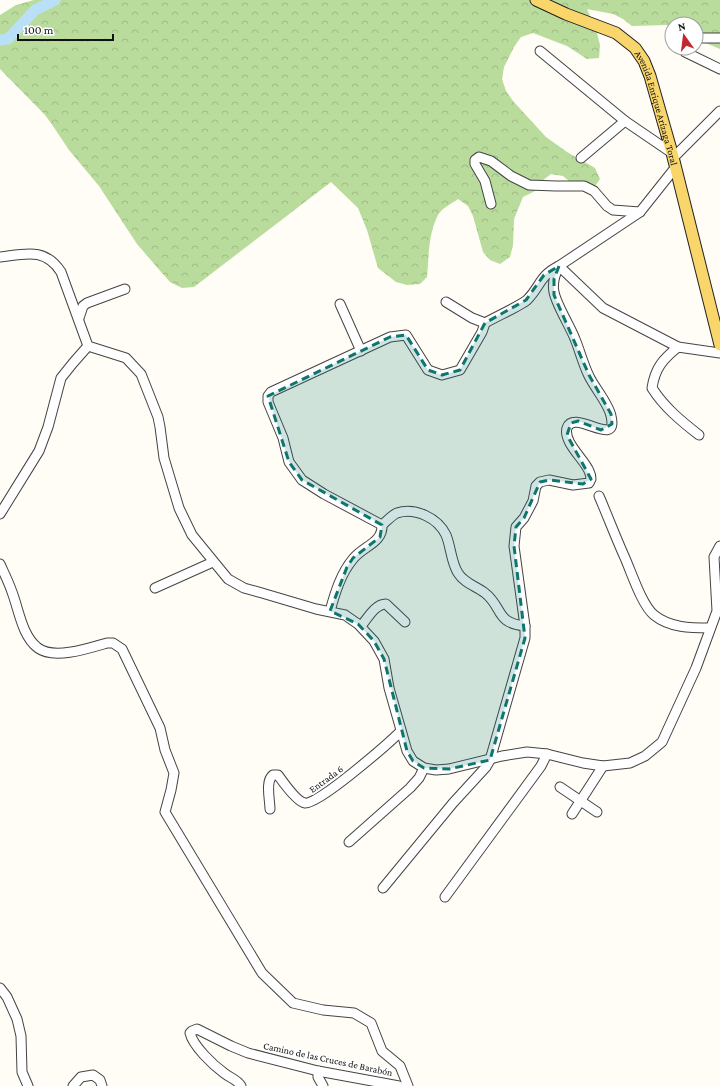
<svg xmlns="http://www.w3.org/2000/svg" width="720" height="1086" font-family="'Crimson Pro',serif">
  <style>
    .forest { fill: url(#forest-crowns) }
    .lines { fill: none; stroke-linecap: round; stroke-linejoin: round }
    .river { stroke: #b9e0f7; stroke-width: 11 }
    .minor-casing { stroke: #444; stroke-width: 11 }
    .major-casing { stroke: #222; stroke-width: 13 }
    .minor { stroke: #fff; stroke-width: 9 }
    .major { stroke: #f9d66b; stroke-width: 11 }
    .marked { fill: #0f766e; fill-opacity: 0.2; stroke: #0f766e; stroke-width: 3; stroke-dasharray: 8 5; stroke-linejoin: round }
    .labels { text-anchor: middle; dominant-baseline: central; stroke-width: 4; stroke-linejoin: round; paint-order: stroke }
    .street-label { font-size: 10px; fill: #111; stroke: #fff }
  </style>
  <defs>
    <pattern id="forest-crowns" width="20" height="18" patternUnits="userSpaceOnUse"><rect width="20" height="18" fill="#b9dc9c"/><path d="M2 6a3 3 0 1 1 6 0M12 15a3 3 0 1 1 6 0" fill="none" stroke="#9ebc85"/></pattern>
  </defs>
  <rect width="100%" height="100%" fill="#fffdf5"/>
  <path class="forest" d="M34,0h686v49l-24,-10v-15h-24v5l-5,-4 -35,1 -9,-7 -10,-5 -26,-5 10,24 3,12 -1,13 -12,1 -20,-13 -34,-13 -12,4 -7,10 -10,20 -2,12 4,12 7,10 33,36 21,15 28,16 5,11 -7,10 -12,2 -18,-15 -12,-2 -9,7 -7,10 -12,6 -9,22 -1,26 -3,12 -10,7 -10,-4 -7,-8 -10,-36 -5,-10 -10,-7c-7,5 -18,10 -21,18 -9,19 -8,40 -10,60l-7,7 -13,1 -11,-3 -18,-14 -11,-38 -9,-22 -27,-26 -137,105 -12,1 -12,-6 -8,-9 -25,-29 -38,-58 -30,-36 -16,-24 -8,-11 -45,-46v-54l16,-10z"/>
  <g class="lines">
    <path class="river" d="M0,40l8,-1 27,-29 20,-10"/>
    <g class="minor-casing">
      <g id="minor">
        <path d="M696,38h24"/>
        <path d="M683,48l2,4 35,17"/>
        <path d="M540,51l85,70 47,32"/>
        <path d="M581,158l44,-37"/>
        <path d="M673,158l47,-47"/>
        <path d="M491,204l-6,-23 -10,-17v-4l4,-3 12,4 20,15 18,9 27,1h28l10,5 13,15 6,4 27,2"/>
        <path d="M0,257c25,-3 45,-10 61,15l27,74 38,12 15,16 17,43 2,10 4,31 15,50 13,27 36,44 16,9 18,5 54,16 29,6 13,9 16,17 10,18 5,29 18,63 6,10 11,7 12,2 13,-1 53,-13 25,-4 20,2 36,9 20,3 27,-3 15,-7 17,-14 34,-74 21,-57 -3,-54 6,-11"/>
        <path d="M446,302l26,16 13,5c10,-6 35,-17 42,-23 14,-14 12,-24 32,-34l81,-54 35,-44"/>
        <path d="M340,304l21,47"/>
        <path d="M79,318l4,-12 4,-3 38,-14"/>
        <path d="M485,323l-3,9 -22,38 -18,5 -14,-5 -22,-35 -16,2 -119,55 -3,4v6l15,36 6,24 13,18 22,14 58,31c5,-4 10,-10 15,-12 18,-6 41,5 49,22 5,12 5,27 12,38 6,10 18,13 27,20 18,14 10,30 40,33"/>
        <path d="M678,347c-15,12 -23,21 -26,41 12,19 29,33 47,47"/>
        <path d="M599,496c9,21 17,42 26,62 7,16 17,47 29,57 16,13 37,13 56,13"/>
        <path d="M0,514l39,-63 9,-24 13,-49 12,-15 15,-17"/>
        <path d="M0,564c4,9 9,19 12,28 7,18 10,44 26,56 16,12 52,0 69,-5h6l9,6 38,79 5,22 9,23 -3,17 -6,22 97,161 31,30 30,7 31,3 17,10 11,28 18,15 8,20"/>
        <path d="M155,588l58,-26"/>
        <path d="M330,611c5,-18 11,-38 23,-52 10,-13 30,-16 29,-34"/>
        <path d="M361,626c7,-8 14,-22 25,-22l19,18"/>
        <path d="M560,787l37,25"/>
        <path d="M270,809c0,-9 -5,-28 3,-34h5c5,7 19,27 27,28 12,3 85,-61 96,-72"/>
        <path d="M572,814l31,-48"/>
        <path d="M349,842l61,-54 9,-10 5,-10"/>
        <path d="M383,888l70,-85 33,-36 4,-7 35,-122v-12l-11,-80 2,-19 8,-9 9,-17 3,-15 4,-4 9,-2 24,5 16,-2 2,-4c0,-2 -1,-6 -2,-8 -5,-12 -26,-29 -22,-43 7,-20 52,22 44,-12 -2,-12 -17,-29 -22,-40 -6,-12 -9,-25 -14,-37 -5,-13 -19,-35 -21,-47 -2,-9 1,-18 5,-26l44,42 75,39 42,6"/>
        <path d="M445,897l96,-131 6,-12"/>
        <path d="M0,988l7,9 10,22 4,17 1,36 6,14"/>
        <path d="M318,1071v6l5,9"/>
        <path d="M73,1086l8,-9 12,-2 7,5 2,6"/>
        <path d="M241,1086c-4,-7 -11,-8 -17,-13 -11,-8 -31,-27 -34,-40l2,-2 5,-2 34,17 17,7 70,18 81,15"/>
      </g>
    </g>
    <g class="major-casing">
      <g id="major">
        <path id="s1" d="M536,0l30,14 50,19 19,15 9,13 6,15 22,77 48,192"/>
      </g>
    </g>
    <use href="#minor" class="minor"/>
    <use href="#major" class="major"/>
  </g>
  <path class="marked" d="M559,266l-5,13v16l35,80 22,39 1,10 -11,6 -23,-9 -7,2 -4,12 24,44 -8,5 -34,-4 -9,2 -16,36 -8,9 -2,19 11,92 -35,122 -41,9 -25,-1 -11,-7 -6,-10 -23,-92 -10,-18 -16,-17 -28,-13 17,-44 6,-9 27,-21 2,-12 -80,-45 -13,-18 -21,-66 122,-59 16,-2 22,35 14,5 18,-5 25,-47 41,-23 18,-25z"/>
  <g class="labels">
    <g class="street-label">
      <text stroke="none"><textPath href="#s1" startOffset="175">Avenida Enrique Arízaga Toral</textPath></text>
      <text transform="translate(326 779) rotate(-36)">Entrada 6</text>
      <text transform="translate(328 1059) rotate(12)">Camino de las Cruces de Barabón</text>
    </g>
  </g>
  <g transform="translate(684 36) rotate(346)"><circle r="19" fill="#ffffff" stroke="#a0a0a0"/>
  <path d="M0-3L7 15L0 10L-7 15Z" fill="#c4262e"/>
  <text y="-6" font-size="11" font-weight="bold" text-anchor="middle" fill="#111111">N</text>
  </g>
  <path d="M18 34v6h95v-6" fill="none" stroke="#111111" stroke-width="2"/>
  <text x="24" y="34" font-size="12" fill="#111111" stroke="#ffffff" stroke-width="3" paint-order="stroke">100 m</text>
</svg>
